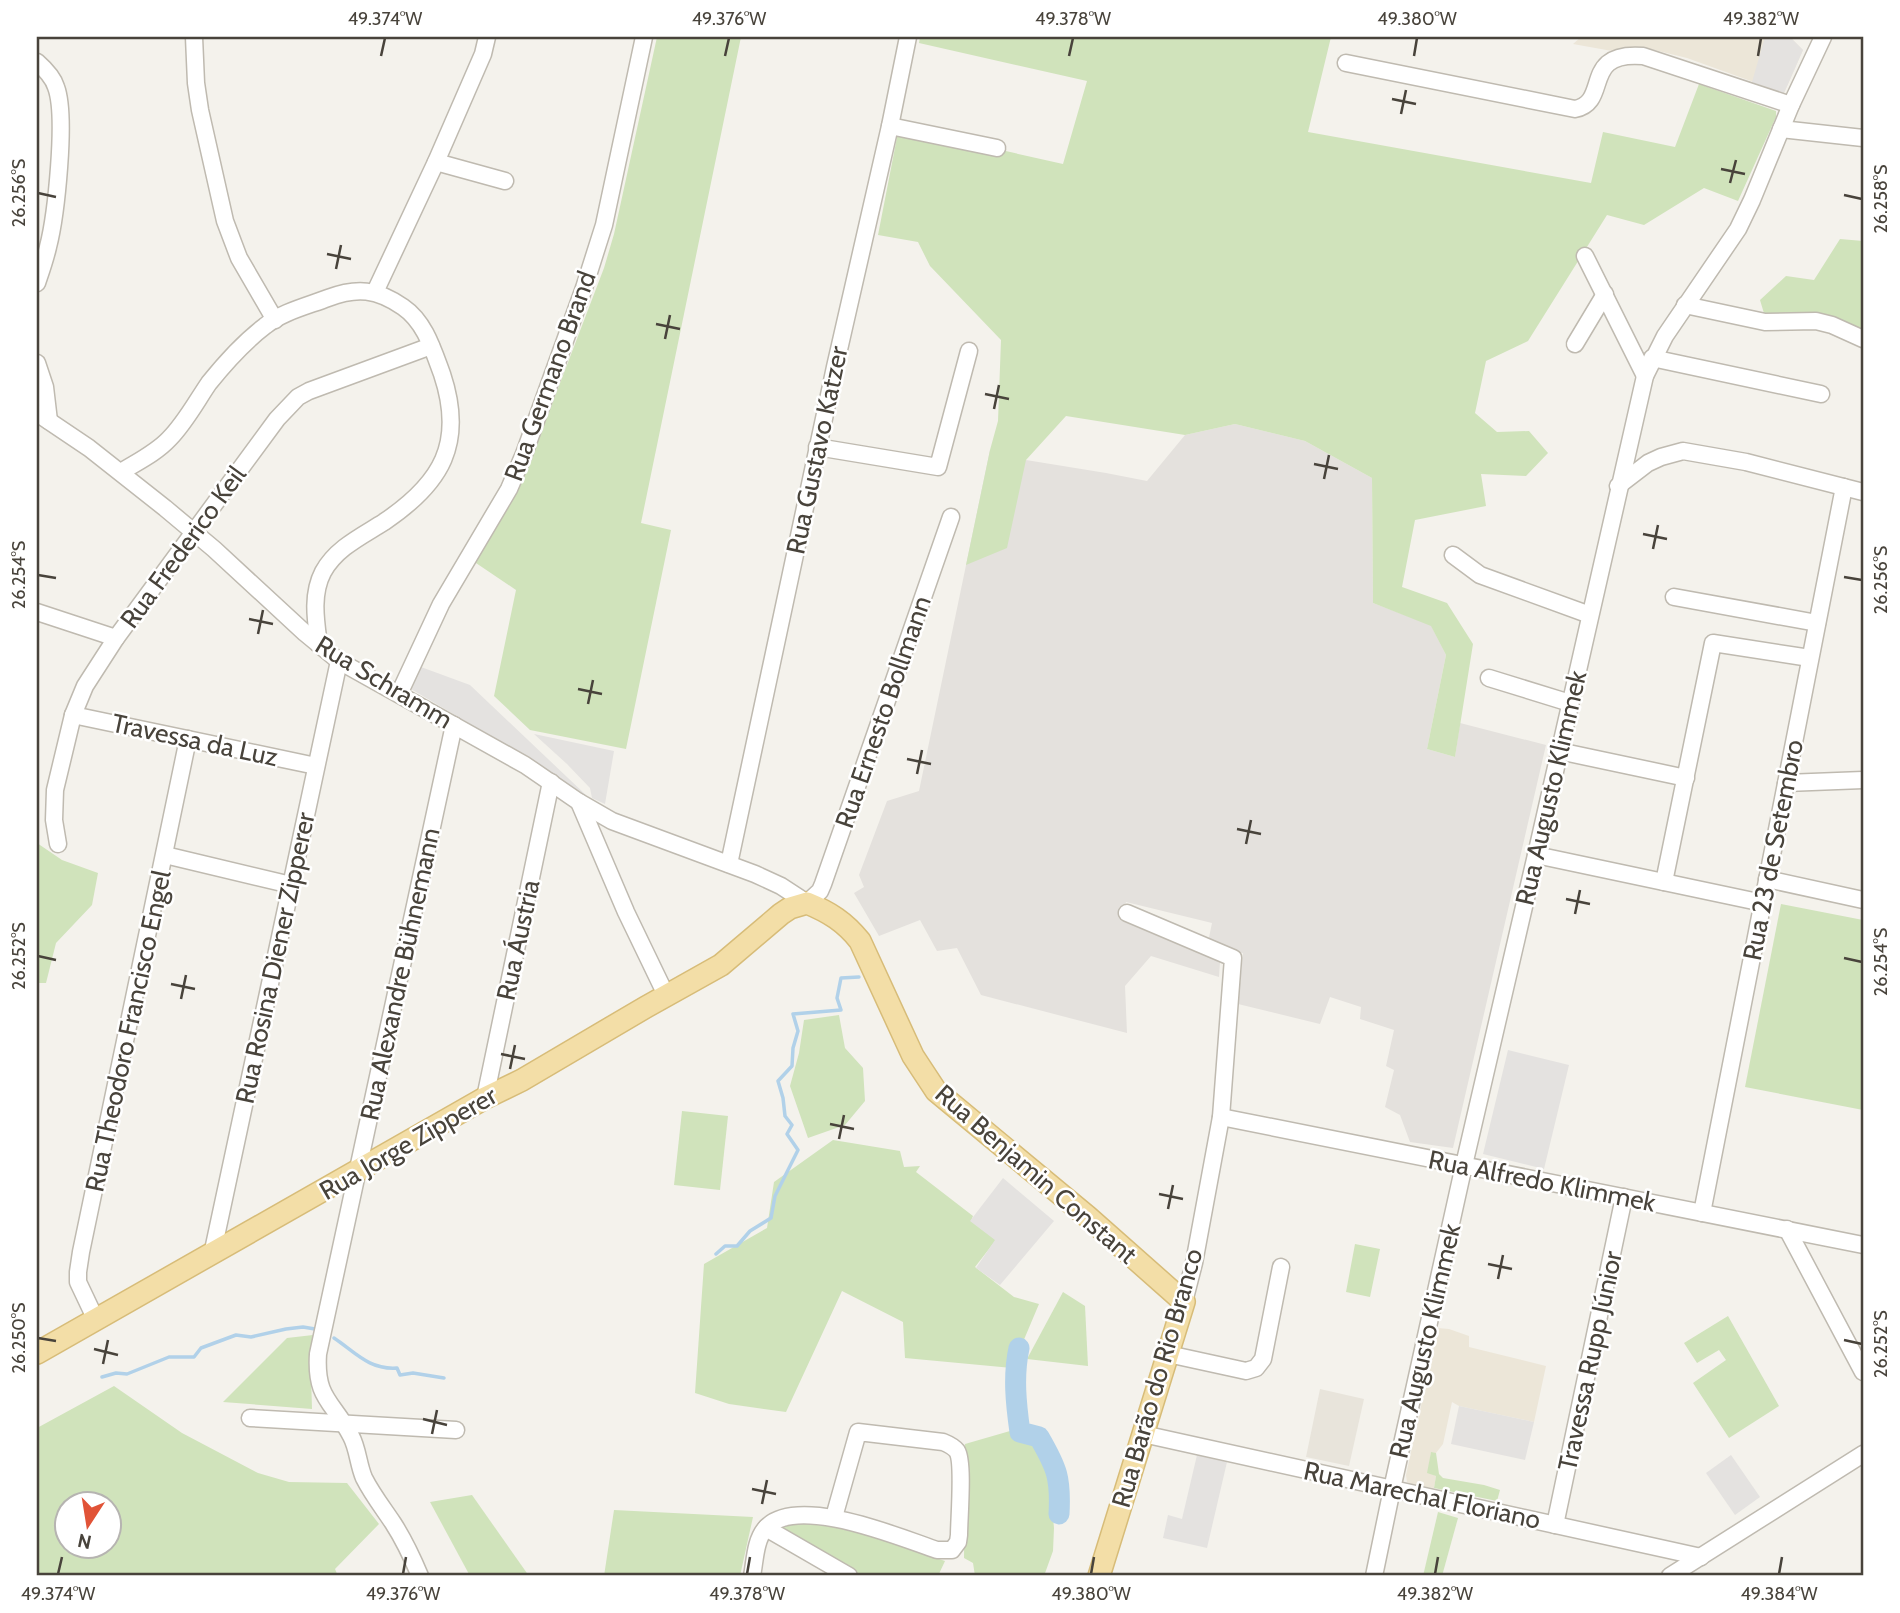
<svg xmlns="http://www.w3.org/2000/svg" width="1900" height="1613" font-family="Cabin,sans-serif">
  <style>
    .residential { fill: #e8e4db }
    .industrial { fill: #e4e1dd }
    .education { fill: #ece6d8 }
    .green { fill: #d0e3bb; fill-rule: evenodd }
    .parking { fill: #e4e2e0 }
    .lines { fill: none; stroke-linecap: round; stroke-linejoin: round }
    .stream { stroke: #b1d1e9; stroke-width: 3.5 }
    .river { stroke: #b1d1e9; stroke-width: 21 }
    .minor-casing { stroke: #bfbab0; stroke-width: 19 }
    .major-casing { stroke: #d7bc78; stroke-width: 24 }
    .minor { stroke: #fff; stroke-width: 16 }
    .major { stroke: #f3dea7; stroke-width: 21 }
    .ticks { fill: none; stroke: #48433b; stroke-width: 2.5 }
    .labels { text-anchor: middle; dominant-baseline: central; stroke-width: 5; stroke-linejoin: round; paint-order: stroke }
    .street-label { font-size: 26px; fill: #48433b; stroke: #fff }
    .neatline { fill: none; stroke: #48433b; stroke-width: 2.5 }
    .ticks-label { font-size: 18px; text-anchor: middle; fill: #48433b }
  </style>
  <rect width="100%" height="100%" fill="#f4f2ec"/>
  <path class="residential" d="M1320,1389l44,10 -15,67 -43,-9z"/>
  <path class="industrial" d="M1235,424l70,17 67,37 1,125 58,22 15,30 -19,94 28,8 5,-34 86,22 -93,403 -43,-6 -10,-27 -15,-8 9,-37 -8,-4 8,-36 -34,-11 1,-12 -31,-10 -10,27 -82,-20 5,-51 -36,-6 5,-24 -86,-21 -6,18 100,42 -1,15 -68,-21 -26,30 2,47 -146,-38 -24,-47 -20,3 -17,-31 -41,16 -25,-43 10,-6 -5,-12 28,-74 32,-10 71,-341 36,10 80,13 41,8 38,-46z"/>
  <g class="education">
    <path d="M1581,37h209l13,13 -19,43 -97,-35 -37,-9 -38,2 -39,-7z"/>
    <path d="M1438,1328l11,1 20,7v11l77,19 -12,56 -75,-16 -7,-4 -9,42 -7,9h-5l-3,19 8,4 -2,12 -20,-3 -7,-3 -1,-7z"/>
  </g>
  <g class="green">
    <path d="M657,37h84l-100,486 30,7 -45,219 -96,-19 -36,-34 22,-106 -43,-29 50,-81 81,-212 10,-34z"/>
    <path d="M920,37h411l-23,95 283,51 12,-51 72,15 24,-63 77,27v6l-38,84 -34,-13 -60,37 -37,-10 -79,126 -42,20 -11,52 22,19 32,-1 19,22 -22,23 -45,-2 5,32 -71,14 -13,67 45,16 26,41 -18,113 -28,-8 19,-94 -15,-29 -58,-23 -1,-125 -67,-37 -70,-17 -50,11 -119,-19 -40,44 -19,88 -41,17 24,-115 8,-29 3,-81 -71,-74 -12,-24 -40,-7 21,-108 164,37 24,-83 -168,-38z"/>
    <path d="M1840,239l23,2v96l-97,-17 -6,-20 26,-24 28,4z"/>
    <path d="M37,843l25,17 36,13 -6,32 -36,38 -10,40h-9z"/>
    <path d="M1781,904l82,16v190l-118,-23z"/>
    <path d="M839,1015l6,33 18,20 2,33 -20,24 -37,13 -18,-52 9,-33 5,-33z"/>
    <path d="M682,1111l46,5 -8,74 -46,-5z"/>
    <path d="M833,1140l67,11 4,16 16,-1 -4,6 57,44 -2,5 25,19 -21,27 39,30 25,7 -27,64 -107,-10 -2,-36 -61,-31 -56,121 -57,-8 -34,-11 9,-129 63,-36 7,-46z"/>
    <path d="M1355,1244l25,5 -10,48 -24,-5z"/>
    <path d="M1063,1292l22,14 3,60 -61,-7z"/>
    <path d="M1728,1316l51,90 -50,32 -36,-55 33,-23 -7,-10 -22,13 -13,-20z"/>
    <path d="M313,1335l-2,39 1,35 -89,-7 64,-64z"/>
    <path d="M114,1386l68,47 76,40 31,9 58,1 32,41 -44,45 3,7h-290v-1l-11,1v-148zM66,1504h42v42h-42z"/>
    <path d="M1010,1431l7,9 15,3 17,27 5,58 -1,23 -9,25h-69l-2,-13 -9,-5 1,-114z"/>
    <path d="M1431,1452l5,1 3,21 4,4 41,7 16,5 -3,11 -63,-13 2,-12 -9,-3z"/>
    <path d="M472,1495l57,81h-59l-40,-74z"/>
    <path d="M614,1510l139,7 -13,59h-136z"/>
    <path d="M1438,1512l20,6 -16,58h-19z"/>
    <path d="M804,1520l30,3 111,38 -7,15h-75l-84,-48z"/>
  </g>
  <g class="parking">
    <path d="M1765,37h25l13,13 -19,43 -32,-11z"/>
    <path d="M421,667l49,18 117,111 -44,-29 -132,-78z"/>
    <path d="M534,734l80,17 -9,53 -13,-6 -2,-10 -23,-24z"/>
    <path d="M1508,1050l61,15 -25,104 -61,-15z"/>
    <path d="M1003,1178l51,43 -54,64 -24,-17 19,-28 -25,-19z"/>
    <path d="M1459,1406l75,16 -9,38 -74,-16z"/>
    <path d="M1197,1455l30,7 -20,86 -44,-10 5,-23 14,4z"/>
    <path d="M1731,1455l29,42 -25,18 -29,-42z"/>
  </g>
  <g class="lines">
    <g class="stream">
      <path d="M716,1254l9,-8h12l13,-15 21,-13 4,-22 23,-46 -11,-16 5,-9 -7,-9 -2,-18 -5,-17 14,-15 1,-18 5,-17 -5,-17 48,-4 -4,-12 4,-20 18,-1"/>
      <path d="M334,1338c21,14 35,32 63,30l3,7 13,-2 31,5"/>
      <path d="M102,1377l14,-4 11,1 42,-17h25l7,-9 35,-13 15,2 35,-8 17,-2 12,2"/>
    </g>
    <path class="river" d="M1019,1348c-6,28 -3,56 1,84l19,5c18,31 22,41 20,77"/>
    <g class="minor-casing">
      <g id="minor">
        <path d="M194,37l2,46 4,27 25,111 14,37 36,62"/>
        <path d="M37,62c8,7 16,15 19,25 11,29 0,129 -8,160 -3,13 -7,24 -11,36"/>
        <path d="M1346,63l229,46c36,-7 5,-58 68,-53l148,49"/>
        <path d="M890,126l107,22"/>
        <path d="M1781,129l82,9"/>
        <path d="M436,162l69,19"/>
        <path d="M1585,256l60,120"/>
        <path d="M375,292l61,-130 47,-108 4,-17"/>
        <path d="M1685,305l80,17 51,-1 16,4 31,14"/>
        <path d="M1575,344l30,-50"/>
        <path d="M1652,358l169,36"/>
        <path d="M37,363l8,24 4,34"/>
        <path d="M37,413l52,35 76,60 49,41 91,84 34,28 186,104 54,37 33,19 143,53 26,12 26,17 13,-12 3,-7 128,-367"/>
        <path d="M817,447l121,20 31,-116"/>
        <path d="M121,472c16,-10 35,-19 48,-33 16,-16 27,-37 40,-56 16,-20 35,-41 56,-57 17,-14 42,-20 63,-28 29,-11 49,-9 75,9 22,15 30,43 39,67 23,69 0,109 -58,148 -22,14 -48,26 -61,50 -12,23 -7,50 -4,73"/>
        <path d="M1618,486l30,-23 13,-6 22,-6 63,11 117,30"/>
        <path d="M1453,555l27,20 110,40"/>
        <path d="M1674,597l143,26"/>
        <path d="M37,612l79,26"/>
        <path d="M1489,678l81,25"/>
        <path d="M399,694l42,-90 68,-115 15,-35 60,-166 20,-63 40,-188"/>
        <path d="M73,715l243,51"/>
        <path d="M1559,751l127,27"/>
        <path d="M1786,783l77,-3"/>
        <path d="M579,802l47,110 40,83"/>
        <path d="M58,844l-4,-24 1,-30 18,-75 12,-29 31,-48 161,-219 21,-22 11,-6 122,-45"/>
        <path d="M165,855l126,30"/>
        <path d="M1536,855l227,48"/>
        <path d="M729,864l106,-497 55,-241 18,-89"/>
        <path d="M1767,879l96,21"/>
        <path d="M1664,882l49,-239 97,15"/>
        <path d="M1127,913l106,45 -12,159 -27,146 -10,39"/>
        <path d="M485,1098l66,-316"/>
        <path d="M1221,1117l642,128"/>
        <path d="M1702,1213l142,-726"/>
        <path d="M1787,1229l76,143"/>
        <path d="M212,1255l127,-594"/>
        <path d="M96,1320l-18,-38v-10l3,-20 107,-513"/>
        <path d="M1168,1354l78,17 10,-3 7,-9 18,-92"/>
        <path d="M250,1418l206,12"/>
        <path d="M1143,1434l558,123"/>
        <path d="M1555,1525l69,-328"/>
        <path d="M766,1528l83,48"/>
        <path d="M420,1576c-8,-19 -16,-36 -27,-53 -10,-15 -21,-29 -29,-45 -6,-14 -6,-29 -13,-42 -18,-35 -36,-37 -33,-82l136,-629"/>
        <path d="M752,1576c3,-15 3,-35 13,-47 30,-36 136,9 172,21h15l6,-8 1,-7c0,-16 5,-73 -2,-84 -4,-5 -9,-7 -14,-9l-85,-10 -24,85"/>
        <path d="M1374,1576l18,-87 72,-324 72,-310 109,-479 20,-40 73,-107 14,-29 39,-95 32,-68"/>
        <path d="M1670,1576l193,-122"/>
      </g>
    </g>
    <g class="major-casing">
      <path id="major" d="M37,1353l448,-255 37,-18 124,-73 75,-42 60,-51 9,-6 17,-5c22,9 38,19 53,38l53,115 23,35 152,126 96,85 -85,274"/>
    </g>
    <use href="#minor" class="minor"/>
    <use href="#major" class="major"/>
  </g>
  <path class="ticks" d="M381,56l4,-18M725,56l4,-18M1069,56l4,-18M1414,56l3,-18M1758,56l3,-18M1392,99l24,5M1401,114l5,-24M1721,169l24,5M1730,183l6,-23M38,193l18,4M1844,195l18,4M327,254l24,5M336,269l5,-24M656,324l24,5M665,339l5,-24M985,394l24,5M994,409l5,-24M1314,464l24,5M1324,479l5,-24M1643,534l24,5M1653,549l5,-24M38,575l18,3M1844,577l18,3M249,619l24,5M258,634l5,-24M578,689l24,5M588,704l5,-24M907,759l24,5M917,774l5,-24M1237,829l24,5M1246,844l5,-24M1566,899l24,5M1575,914l5,-24M38,956l18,4M1844,958l18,4M171,984l24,5M181,999l5,-24M501,1054l24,5M510,1069l5,-24M830,1124l24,5M839,1139l5,-24M1159,1194l24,5M1168,1209l5,-24M1488,1264l24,5M1498,1279l5,-24M38,1338l18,3M1844,1340l18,4M94,1349l24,6M103,1364l5,-24M423,1419l24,6M432,1434l5,-24M752,1489l24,5M762,1504l5,-24M58,1574l4,-17M403,1574l3,-17M747,1574l3,-17M1091,1574l3,-17M1435,1574l3,-17M1779,1574l3,-17"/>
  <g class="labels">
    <g class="street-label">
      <text transform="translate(550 376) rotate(-70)">Rua Germano Brand</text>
      <text transform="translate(817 450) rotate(-78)">Rua Gustavo Katzer</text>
      <text transform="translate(183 547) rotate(-54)">Rua Frederico Keil</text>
      <text transform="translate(384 682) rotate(31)">Rua Schramm</text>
      <text transform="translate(883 712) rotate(-71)">Rua Ernesto Bollmann</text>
      <text transform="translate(195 740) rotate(12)">Travessa da Luz</text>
      <text transform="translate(1551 788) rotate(-77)">Rua Augusto Klimmek</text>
      <text transform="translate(1773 850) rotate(-79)">Rua 23 de Setembro</text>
      <text transform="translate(518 940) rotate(-78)">Rua Áustria</text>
      <text transform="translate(275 958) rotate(-78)">Rua Rosina Diener Zipperer</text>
      <text transform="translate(400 974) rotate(-78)">Rua Alexandre Bühnemann</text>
      <text transform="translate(128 1031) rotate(-78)">Rua Theodoro Francisco Engel</text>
      <text transform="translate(408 1143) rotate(-30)">Rua Jorge Zipperer</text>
      <text transform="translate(1036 1174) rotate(41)">Rua Benjamin Constant</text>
      <text transform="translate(1542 1181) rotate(11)">Rua Alfredo Klimmek</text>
      <text transform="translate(1425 1341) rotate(-77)">Rua Augusto Klimmek</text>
      <text transform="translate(1590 1361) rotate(-78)">Travessa Rupp Júnior</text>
      <text transform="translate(1157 1378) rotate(-74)">Rua Barão do Rio Branco</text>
      <text transform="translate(1422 1495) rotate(12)">Rua Marechal Floriano</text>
    </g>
  </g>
  <rect width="1900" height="1613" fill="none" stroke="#ffffff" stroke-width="77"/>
  <g transform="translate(88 1525) rotate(192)"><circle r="33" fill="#ffffff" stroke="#b6b4b1" stroke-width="2"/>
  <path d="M0-5L12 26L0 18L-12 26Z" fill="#e15337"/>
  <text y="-10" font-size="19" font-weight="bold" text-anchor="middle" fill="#48433b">N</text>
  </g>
  <rect x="38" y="38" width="1824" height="1536" class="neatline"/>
  <g class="ticks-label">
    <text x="385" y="25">49.374°W</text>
    <text x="729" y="25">49.376°W</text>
    <text x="1073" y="25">49.378°W</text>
    <text x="1417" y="25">49.380°W</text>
    <text x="1761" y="25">49.382°W</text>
    <text transform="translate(19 193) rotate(-90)" y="6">26.256°S</text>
    <text transform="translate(1881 199) rotate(-90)" y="6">26.258°S</text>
    <text transform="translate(19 575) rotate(-90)" y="6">26.254°S</text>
    <text transform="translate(1881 580) rotate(-90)" y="6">26.256°S</text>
    <text transform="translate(19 956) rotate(-90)" y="6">26.252°S</text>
    <text transform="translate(1881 962) rotate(-90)" y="6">26.254°S</text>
    <text transform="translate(19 1338) rotate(-90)" y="6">26.250°S</text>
    <text transform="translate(1881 1344) rotate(-90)" y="6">26.252°S</text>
    <text x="58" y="1600">49.374°W</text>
    <text x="403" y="1600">49.376°W</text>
    <text x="747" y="1600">49.378°W</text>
    <text x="1091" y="1600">49.380°W</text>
    <text x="1435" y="1600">49.382°W</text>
    <text x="1779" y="1600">49.384°W</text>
  </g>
</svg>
